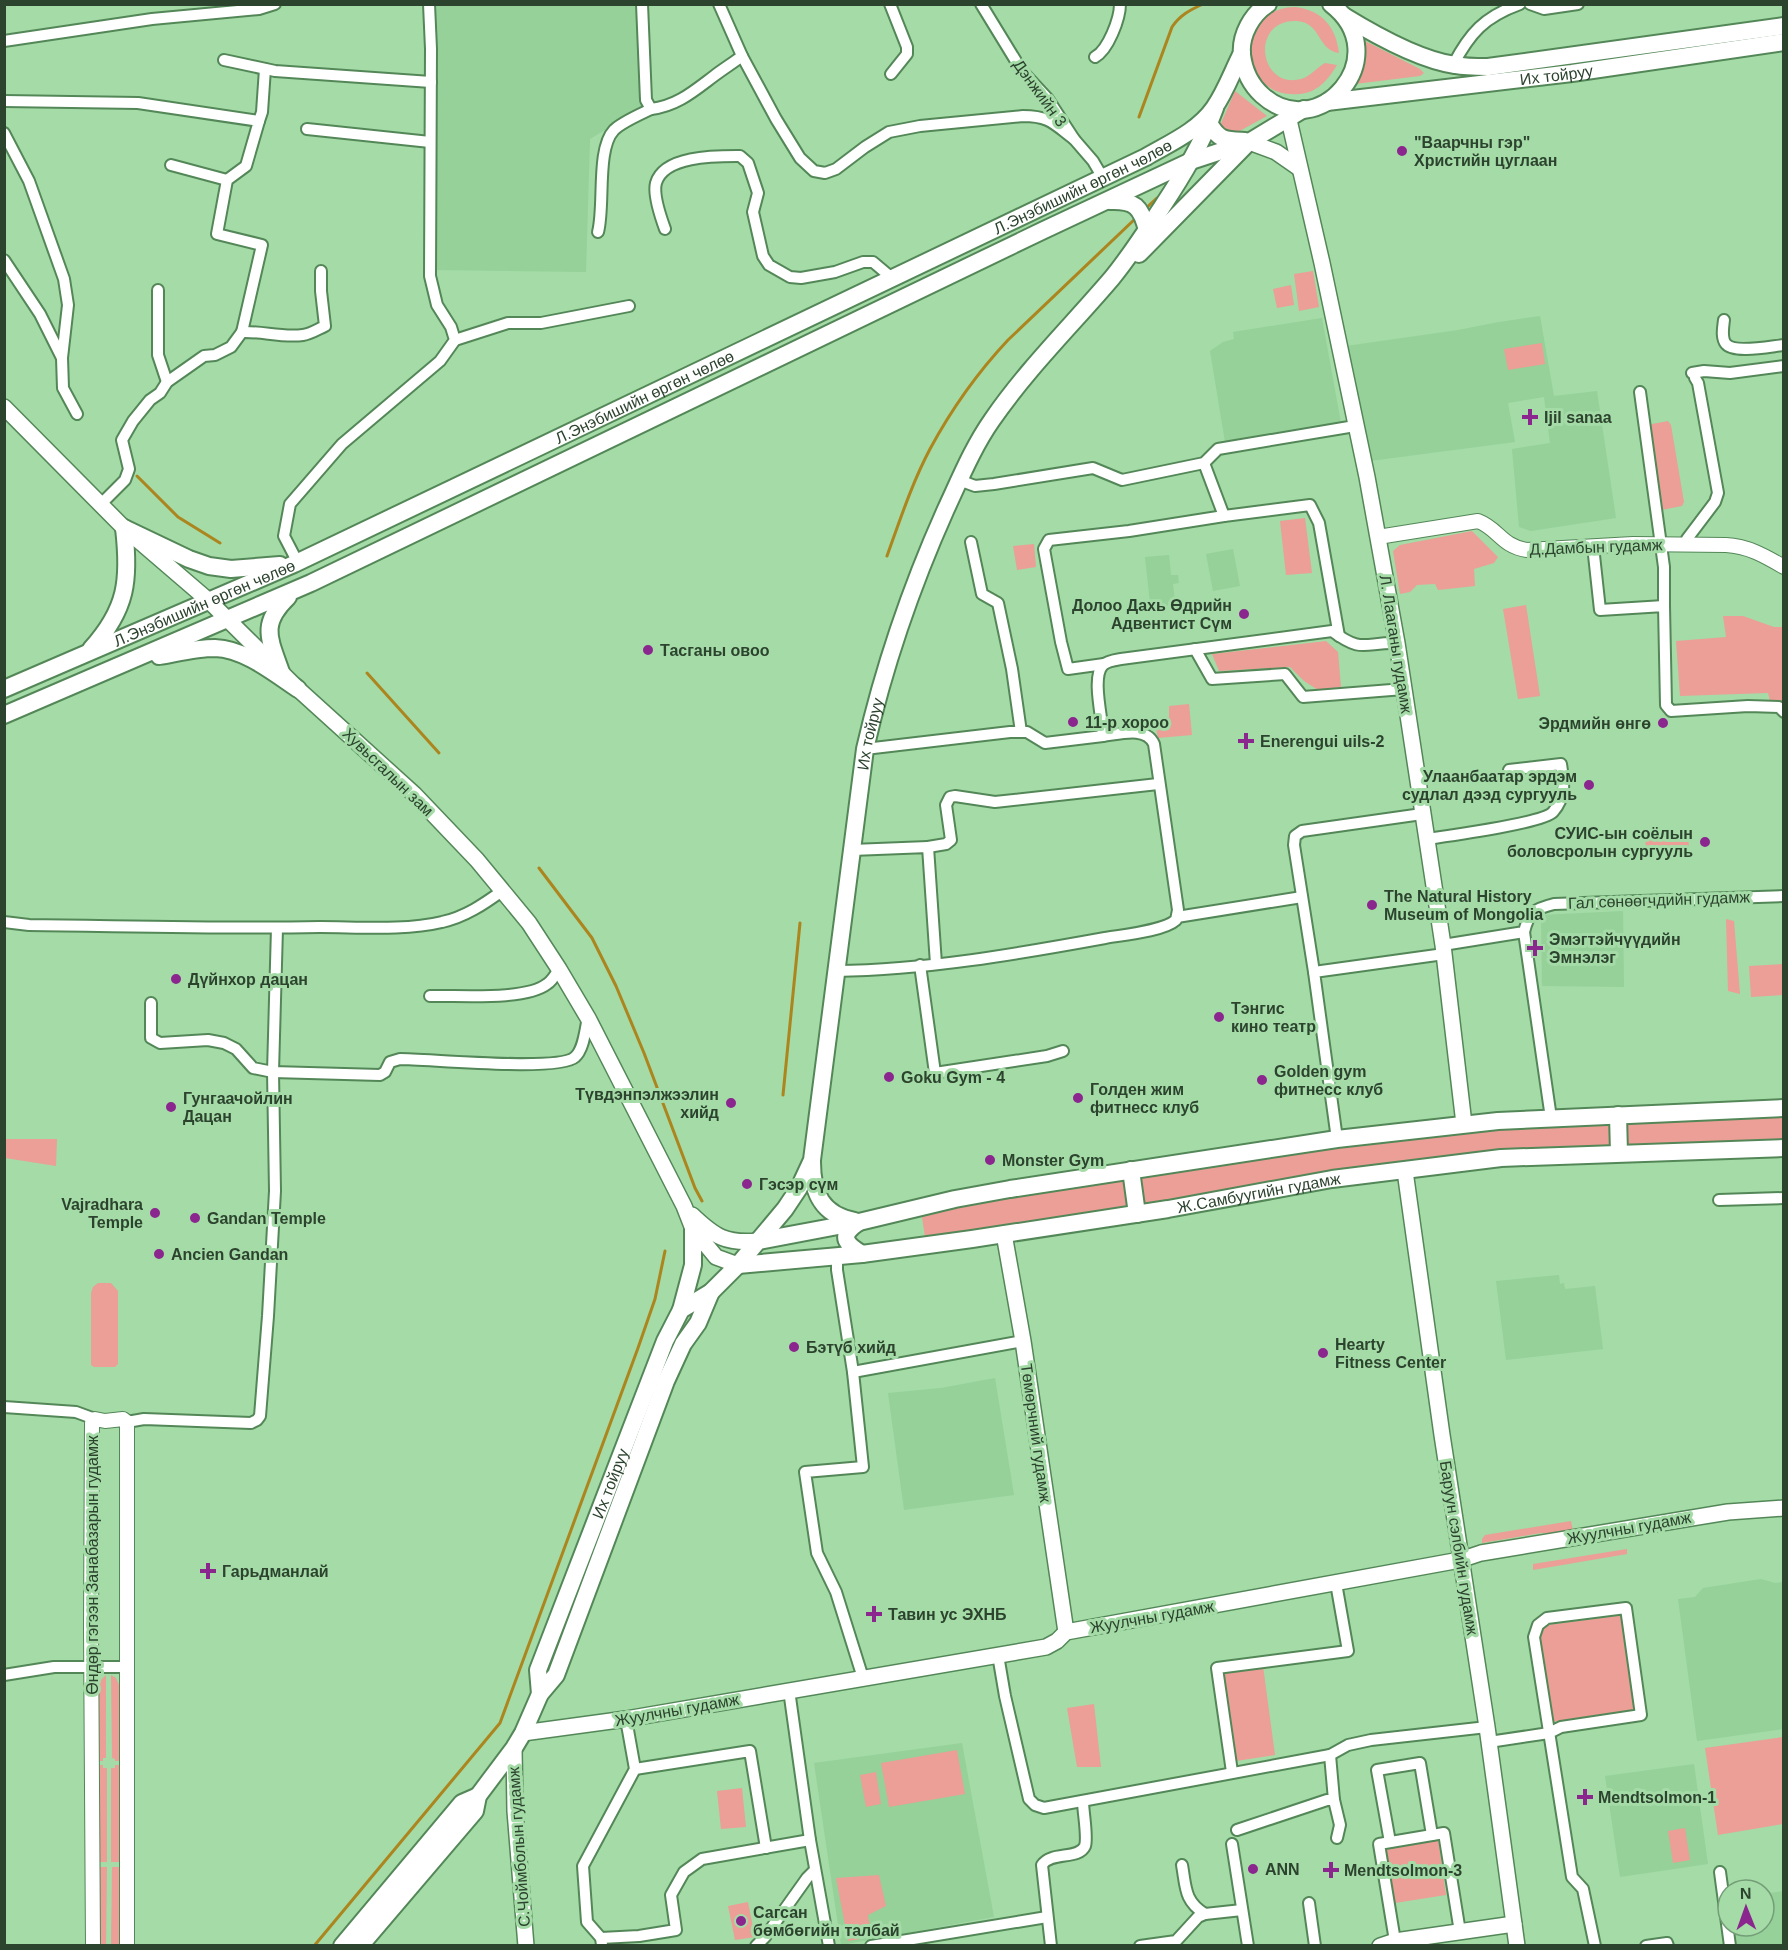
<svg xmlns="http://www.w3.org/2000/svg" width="1788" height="1950" font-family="Arial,sans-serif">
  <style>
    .built { fill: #95d199 }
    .green { fill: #eb9f96 }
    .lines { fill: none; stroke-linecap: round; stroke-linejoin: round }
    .stream { stroke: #ac851e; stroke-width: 3 }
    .minor-casing { stroke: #548758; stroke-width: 14 }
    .tertiary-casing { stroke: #548758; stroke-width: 16 }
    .secondary-casing { stroke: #548758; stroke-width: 18 }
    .primary-casing { stroke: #548758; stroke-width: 20 }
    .minor { stroke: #fff; stroke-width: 10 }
    .tertiary { stroke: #fff; stroke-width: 14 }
    .secondary { stroke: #fff; stroke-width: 15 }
    .primary { stroke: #fff; stroke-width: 16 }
    .poi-dot { fill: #8a268e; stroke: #a4dba7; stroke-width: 2 }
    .labels { text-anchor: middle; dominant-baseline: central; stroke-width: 6; stroke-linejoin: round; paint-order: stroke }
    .street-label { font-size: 16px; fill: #2c432e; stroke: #a4dba7 }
    .poi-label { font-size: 16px; font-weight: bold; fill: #2c432e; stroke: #a4dba7; text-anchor: start }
  </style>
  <rect width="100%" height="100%" fill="#a4dba7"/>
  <g class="built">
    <path d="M436,5h204l1,103 -51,31 -4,133 -153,-2z"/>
    <path d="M1540,316l14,80 43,-5 19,127 -85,13 -12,-4 -7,-78 38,-6 -6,-46 -36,6 7,39 -145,19 -24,-115 112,-16 41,-8z"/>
    <path d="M1322,318l19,105 -116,19 -15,-91 13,-9 11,-3 -1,-7z"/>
    <path d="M1233,549l7,37 -27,5 -7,-37z"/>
    <path d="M1169,555l2,20h7l1,8 -6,1 2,17 -7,1v4l-8,1 -1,-5 -9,1 -5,-46z"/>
    <path d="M1623,911l1,76 -82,-1 -1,-71z"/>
    <path d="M1559,1275l1,9 4,-1 1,6 30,-3 8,63 -97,11 -10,-79z"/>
    <path d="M995,1378l19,117 -110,15 -16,-117 53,-5z"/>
    <path d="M1761,1579l14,4 8,-1v147l-86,12 -19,-142 17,-2 8,-9z"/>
    <path d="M962,1743l32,174 -153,28 -27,-182z"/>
    <path d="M1694,1764l14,100 -88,13 -15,-101z"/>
    <path d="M1783,1891v54h-47l-3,-19h31v-32z"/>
  </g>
  <g class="green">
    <path d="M1295,7c27,3 41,20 44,46 -22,-3 -17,-30 -42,-32 -48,-2 -38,69 4,58 10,-3 15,-11 24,-16l12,2c-9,15 -20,28 -38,29 -61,6 -65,-86 -4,-87z"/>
    <path d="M1363,40l57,29 4,4 -4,3 -65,8z"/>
    <path d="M1235,91l32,25 -33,18 -15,-6z"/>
    <path d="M1313,271l6,36 -20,4 -5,-37z"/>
    <path d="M1291,285l3,20 -17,3 -4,-19z"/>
    <path d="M1542,343l3,21 -37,6 -4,-21z"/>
    <path d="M1668,421l3,4 13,77 -2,4 -21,4 -14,-85z"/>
    <path d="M1305,518l7,55 -26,2 -6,-54z"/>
    <path d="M1472,531l26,26 -4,6 -20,6 1,17 -37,4 -3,-6 -18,1 -7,7 -10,2 -7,-43 7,-6z"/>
    <path d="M1034,544l2,23 -19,3 -4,-24z"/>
    <path d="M1526,605l14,91 -22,3 -15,-90z"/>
    <path d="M1723,616h20l31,11h9v74h-13l-2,-8 -88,3 -4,-55 50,-4z"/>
    <path d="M1326,641l12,11 3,35 -23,3 -14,-9 -14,-14 -71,4 -7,-17z"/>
    <path d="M1189,704l3,31 -34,3 -4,-19 15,-2v-11z"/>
    <path d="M1688,830l1,21 -43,3 -1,-21z"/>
    <path d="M1726,919l8,2 6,73 -12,-3z"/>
    <path d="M1783,964v31l-32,2 -2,-31z"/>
    <path d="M1783,1114v27l-148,5 -521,64 -189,27 -3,-20 53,-15 332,-52 186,-22z"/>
    <path d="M5,1139h52l-1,27 -51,-8z"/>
    <path d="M98,1283h13l7,8v73l-3,3h-21l-3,-2v-72l2,-6z"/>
    <path d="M1571,1521l2,10 -20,3 -12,-1 -59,10v-4l3,-4z"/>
    <path d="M1627,1549v5l-94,16v-6z"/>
    <path d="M1625,1615l12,96 -86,11 -12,-96z"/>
    <path d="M1263,1666l12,89 -39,6 -13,-88z"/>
    <path d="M106,1675v83h-3v3h-5v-78z"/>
    <path d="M111,1675l5,3 3,7 1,76h-5v-2l-3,-1z"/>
    <path d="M1094,1704l7,63h-24l-10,-59z"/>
    <path d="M1783,1737v87l-65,11 -13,-87z"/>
    <path d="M957,1750l8,44 -76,13 -8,-44z"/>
    <path d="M98,1765h5v3h4v94h-9z"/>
    <path d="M115,1765h5v97h-9v-94h4z"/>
    <path d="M876,1772l5,32 -15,3 -6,-32z"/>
    <path d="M742,1788l4,39 -25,2 -4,-38z"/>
    <path d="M1685,1828l5,32 -17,3 -5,-32z"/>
    <path d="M1438,1838l8,57 -51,8 -9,-57z"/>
    <path d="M98,1867h9l-1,78 -8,1z"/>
    <path d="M112,1867h8l-1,78h-8z"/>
    <path d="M879,1875l7,31 -18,9 4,22 -24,4 -12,-63z"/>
    <path d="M748,1902l7,35 -20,3 -7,-34z"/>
  </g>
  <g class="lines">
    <g class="stream">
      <path d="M1139,117l33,-90c8,-12 18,-17 31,-23"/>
      <path d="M1145,209l12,-11"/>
      <path d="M137,476l41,41 42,26"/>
      <path d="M887,556c13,-36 25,-73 43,-107 21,-39 48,-77 78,-109l128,-122"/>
      <path d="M367,673l72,80"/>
      <path d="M539,868l53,70 24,48 28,67 51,135 7,13"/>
      <path d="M783,1095l17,-172"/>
      <path d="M314,1946l186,-223 138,-375 17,-49 10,-48"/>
    </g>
    <g class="minor-casing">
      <g id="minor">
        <path d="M642,4l4,96 5,9c26,-3 43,-18 63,-33 9,-7 19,-13 28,-20"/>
        <path d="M719,4l23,52 34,63 24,39 14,13 11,2 11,-4 29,-22 24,-15 31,-6 103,-10c27,0 31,8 51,23"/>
        <path d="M890,4l17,43v7l-16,20"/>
        <path d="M981,4l41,67 26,28 26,40 19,22 10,17"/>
        <path d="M1530,4l14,5 34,-5"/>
        <path d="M4,41l148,-22 107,-10 16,-5"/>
        <path d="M1095,57c13,-7 25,-38 25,-53"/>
        <path d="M224,60l51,11 156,11"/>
        <path d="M1453,65c17,-32 31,-48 67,-61"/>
        <path d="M4,101l134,2 121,18 -13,45 -19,14 -10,54 45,11 -20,87"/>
        <path d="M259,121l3,-9 3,-43"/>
        <path d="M307,129l123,13"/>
        <path d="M4,133l25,48 35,98 4,26 -6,53"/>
        <path d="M171,165l56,15"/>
        <path d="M665,229c-4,-11 -12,-35 -9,-46 8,-28 61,-27 84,-27l8,7 10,30 -5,19 10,44 6,9 21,12 11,1 34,-6 28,-10h10l19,16"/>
        <path d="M598,232c7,-26 -2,-83 16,-102 8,-8 27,-16 37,-21"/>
        <path d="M4,260l36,54 22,44 1,30 14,26"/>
        <path d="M158,290v65l9,27"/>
        <path d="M1724,320c-1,8 -3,18 2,24 8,10 46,2 58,1"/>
        <path d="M455,340l53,-17h33l88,-17"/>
        <path d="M1692,373l12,-2 26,2 54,-7"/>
        <path d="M1640,392l24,175v39"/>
        <path d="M1204,463l20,53 86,-11 9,18 20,113"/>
        <path d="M959,480l16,6 19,-2 99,-16 29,12 82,-17 14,-14 137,-23"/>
        <path d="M100,505l25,-25 4,-11 -7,-29 11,-19 17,-21 10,-7 7,-11 37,-26 11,-1 16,-8 11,-15c20,-1 40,6 61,3 8,-1 15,-6 22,-9l-4,-35v-20"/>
        <path d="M971,542l11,52 16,9 14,66 9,63"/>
        <path d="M1686,544l1,-5 28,-37 3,-9 -20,-110 -3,-5"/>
        <path d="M1593,546l7,64 64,-4 2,99 5,6 77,-5 31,1 5,5"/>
        <path d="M297,561l-13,-25 6,-32 52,-60 98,-83 15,-21 -4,-13 -14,-22 -7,-29 1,-227 -2,-45"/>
        <path d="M1195,649l17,30 73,-5 18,23 101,-8"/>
        <path d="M1104,664l-36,5 -7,-27 -17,-93 5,-9 80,-9 95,-15"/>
        <path d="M865,749l145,-17h17l18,11 58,-7"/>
        <path d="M1427,839c20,-3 116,-16 126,-27 13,-15 11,-29 8,-48l-52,6"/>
        <path d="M928,847l18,-3 5,-4 -5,-35 4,-8 5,-1 40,6 163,-18"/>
        <path d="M852,850l76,-3 8,117"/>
        <path d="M1177,917l125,-20"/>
        <path d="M4,922l25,3c97,1 194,4 291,2 38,0 85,4 122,-5 23,-5 42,-18 60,-31"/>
        <path d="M1524,932l27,186"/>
        <path d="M1443,945l81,-13c5,-20 10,-23 30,-28l230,-8"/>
        <path d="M920,965l15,108 112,-17 16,-5"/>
        <path d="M836,971c90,-1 181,-17 269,-33 17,-3 59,-7 71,-18l2,-10 -24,-166c-8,-18 -34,-10 -51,-8 0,-16 -12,-59 0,-71 4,-4 12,-5 18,-6l211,-28c31,23 32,11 65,12"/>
        <path d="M1314,972l-20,-127 1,-9 7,-5 120,-17"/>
        <path d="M430,996c28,-1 95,5 117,-12 5,-3 9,-10 12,-15"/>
        <path d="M151,1003v35l9,5 48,-3 16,3 12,6 17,19 20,4 107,3 5,-3 5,-10 10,-3c29,0 159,13 175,-2 9,-8 10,-27 13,-39"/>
        <path d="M1337,1139l-23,-167 130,-18"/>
        <path d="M1719,1200l65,-2"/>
        <path d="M837,1256v14l16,102 10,95 -58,5 12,81 19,39 27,86"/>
        <path d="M853,1372l170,-31"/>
        <path d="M4,1407l72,5 19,7"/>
        <path d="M127,1422l17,-3 107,4 6,-3 3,-4 8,-100 7,-125 -2,-119 4,-144"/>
        <path d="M998,1655l7,41 24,103 6,6 9,3 286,-53 18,-10 23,-5 116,-13"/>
        <path d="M4,1675l50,-8h72"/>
        <path d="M789,1690l21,150 19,106"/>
        <path d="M1489,1742l60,-9 12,-6 80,-12 -15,-107 -79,10 -9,7 -4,12 38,240 11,12 12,57"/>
        <path d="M1330,1755l4,45 6,25 -3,13"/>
        <path d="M635,1769l115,-18 16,97"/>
        <path d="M1232,1772l-15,-104 131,-17 -12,-68"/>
        <path d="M1237,1830l90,-30h7"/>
        <path d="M1390,1842l-13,-72 43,-7 12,72"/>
        <path d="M1232,1844l16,102"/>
        <path d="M1182,1865c4,22 2,36 23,49"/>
        <path d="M1720,1872l10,74"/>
        <path d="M1309,1903l6,43"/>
        <path d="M601,1938l38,-2 37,-6 -5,-35 13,-23 18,-13 108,-19"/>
        <path d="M1395,1941l-16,-97 65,-11 16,99"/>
        <path d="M602,1945l-1,-7 -14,-16 -4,-56 52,-97 -9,-50"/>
        <path d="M756,1946l9,-9 42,-59 8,-8"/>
        <path d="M871,1946l176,-29"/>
        <path d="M1051,1946l-9,-81c9,-14 37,-5 43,-19 3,-9 -2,-34 -2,-45"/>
        <path d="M1140,1946l36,-5 22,-24 7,-3 37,-4"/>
        <path d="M1646,1946l21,-3 1,3"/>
      </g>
    </g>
    <g class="tertiary-casing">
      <g id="tertiary">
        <path d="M1378,537l100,-16c21,8 23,25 49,29l106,-6 93,1c22,1 39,11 58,22"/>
        <path d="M93,1946l-2,-318 1,-205 3,-4 10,2 18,-2 4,3v524"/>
      </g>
    </g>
    <g class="secondary-casing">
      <g id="secondary">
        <path d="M1289,120l33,143 45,214 30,166 46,302 21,179"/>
        <path d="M1249,142l27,10 23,16"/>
        <path d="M4,407l120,121 85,73 89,88 116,105 63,66 52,63 30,46 29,49 96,188 9,23 23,28 22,8"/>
        <path d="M1405,1171l37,264 45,292 30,219"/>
        <path d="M692,1215c23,22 34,29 66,26"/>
        <path d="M1004,1234l19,107 43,291"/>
        <path d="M523,1733l103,-14 420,-72 11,-6 9,-9 394,-72 21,-7 247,-41 56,-4"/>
        <path d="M514,1748l1,63 11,135"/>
        <path d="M1380,1946l15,-5 119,-17"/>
      </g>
    </g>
    <g class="primary-casing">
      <g id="primary">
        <path d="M1268,4c-16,10 -28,31 -26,51 2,16 8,29 20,40 56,51 136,-39 69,-91"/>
        <path d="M1344,16c31,19 75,44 111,49 10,2 22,2 33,2l296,-41"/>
        <path id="s1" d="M1327,102l245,-29 212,-31"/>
        <path d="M1209,123c10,18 17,17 36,18"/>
        <path d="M1110,201c25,-1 31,6 37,29"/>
        <path d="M1139,254l108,-110"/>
        <path d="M124,528l65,31 20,7 22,3 49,-4"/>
        <path d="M91,649c36,-40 39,-69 33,-121"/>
        <path d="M159,656c18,-3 37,-8 56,-8 30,1 59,25 83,41"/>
        <path d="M281,672c-12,-34 -21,-48 7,-75"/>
        <path id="s2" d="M4,689l290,-125 852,-407c24,-14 52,-26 68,-49 12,-17 19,-38 28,-55"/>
        <path d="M4,715l307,-132 733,-353 147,-69 58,-19 55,-33"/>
        <path d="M1618,1115l1,38"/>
        <path d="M812,1162c0,31 10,53 43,59"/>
        <path d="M1131,1170l6,44"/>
        <path d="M859,1222c-20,13 -15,21 3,32"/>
        <path d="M758,1241l101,-19 96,-23 55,-10 327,-50 161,-18 286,-13"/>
        <path id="s3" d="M738,1265l124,-11 110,-15 196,-30 164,-30 169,-21 283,-10"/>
        <path d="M681,1310l12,-45v-36"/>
        <path id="s4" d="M540,1694l-2,-24 127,-329 16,-31 30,-18 27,-27 47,-56 14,-21 13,-28 53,-411c19,-83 46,-162 81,-240 14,-30 27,-62 46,-89 35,-51 80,-95 120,-142 18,-22 34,-47 50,-71 21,-32 40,-63 53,-99"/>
        <path d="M342,1946l120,-143 16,-7"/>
        <path d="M360,1946l115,-135 3,-15 36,-48 9,-15 17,-39 16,-19 110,-294 17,-37 15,-21 13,-31"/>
      </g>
    </g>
    <use href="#minor" class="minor"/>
    <use href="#tertiary" class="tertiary"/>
    <use href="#secondary" class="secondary"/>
    <use href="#primary" class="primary"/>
  </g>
  <g class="poi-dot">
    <circle cx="1402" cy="151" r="6"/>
    <path d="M1527 408h6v6h6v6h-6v6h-6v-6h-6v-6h6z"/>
    <circle cx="1244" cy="614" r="6"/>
    <circle cx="648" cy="650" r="6"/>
    <circle cx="1073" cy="722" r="6"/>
    <circle cx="1663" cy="723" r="6"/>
    <path d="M1243 732h6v6h6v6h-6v6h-6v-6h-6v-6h6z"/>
    <circle cx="1589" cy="785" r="6"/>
    <circle cx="1705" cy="842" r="6"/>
    <circle cx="1372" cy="905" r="6"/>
    <path d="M1532 939h6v6h6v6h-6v6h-6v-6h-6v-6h6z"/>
    <circle cx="176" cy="979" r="6"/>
    <circle cx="1219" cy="1017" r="6"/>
    <circle cx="889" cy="1077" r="6"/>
    <circle cx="1262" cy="1080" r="6"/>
    <circle cx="1078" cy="1098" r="6"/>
    <circle cx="731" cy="1103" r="6"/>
    <circle cx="171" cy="1107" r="6"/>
    <circle cx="990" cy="1160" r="6"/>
    <circle cx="747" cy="1184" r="6"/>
    <circle cx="155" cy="1213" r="6"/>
    <circle cx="195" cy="1218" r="6"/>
    <circle cx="159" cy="1254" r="6"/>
    <circle cx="794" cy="1347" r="6"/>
    <circle cx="1323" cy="1353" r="6"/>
    <path d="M205 1562h6v6h6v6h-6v6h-6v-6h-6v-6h6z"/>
    <path d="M871 1605h6v6h6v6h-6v6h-6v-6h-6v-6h6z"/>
    <path d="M1582 1788h6v6h6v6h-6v6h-6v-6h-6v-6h6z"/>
    <circle cx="1253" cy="1869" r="6"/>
    <path d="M1328 1861h6v6h6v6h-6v6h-6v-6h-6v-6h6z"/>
    <circle cx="741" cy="1921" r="6"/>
  </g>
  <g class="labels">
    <g class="street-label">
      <text stroke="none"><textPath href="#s1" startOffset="231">Их тойруу</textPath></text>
      <text transform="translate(1040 93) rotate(54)">Дэнжийн 3</text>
      <text stroke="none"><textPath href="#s2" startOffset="1190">Л.Энэбишийн өргөн чөлөө</textPath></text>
      <text stroke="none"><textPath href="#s2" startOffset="704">Л.Энэбишийн өргөн чөлөө</textPath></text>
      <text transform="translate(1596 547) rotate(-2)">Д.Дамбын гудамж</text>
      <text stroke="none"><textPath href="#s2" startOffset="218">Л.Энэбишийн өргөн чөлөө</textPath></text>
      <text transform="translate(1396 644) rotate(81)">Л. Лааганы гудамж</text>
      <text stroke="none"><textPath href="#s4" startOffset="1044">Их тойруу</textPath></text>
      <text transform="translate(388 772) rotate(44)">Хувьсгалын зам</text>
      <text transform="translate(1659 900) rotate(-2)">Гал сөнөөгчдийн гудамж</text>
      <text stroke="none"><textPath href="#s3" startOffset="526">Ж.Самбуугийн гудамж</textPath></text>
      <text transform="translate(1036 1433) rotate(82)">Төмөрчний гудамж</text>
      <text stroke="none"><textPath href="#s4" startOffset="224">Их тойруу</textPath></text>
      <text transform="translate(1629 1528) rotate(-10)">Жуулчны гудамж</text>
      <text transform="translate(1459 1548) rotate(81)">Баруун сэлбийн гудамж</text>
      <text transform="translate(92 1565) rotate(-90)">Өндөр гэгээн Занабазарын гудамж</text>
      <text transform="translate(1152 1617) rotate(-10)">Жуулчны гудамж</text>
      <text transform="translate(677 1710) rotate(-10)">Жуулчны гудамж</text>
      <text transform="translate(519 1847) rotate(-94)">С.Чоймболын гудамж</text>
    </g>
    <g class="poi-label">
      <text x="1414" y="142">"Ваарчны гэр"<tspan x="1414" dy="18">Христийн цуглаан</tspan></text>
      <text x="1544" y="417">Ijil sanaa</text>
      <text x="1232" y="605" text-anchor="end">Долоо Дахь Өдрийн<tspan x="1232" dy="18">Адвентист Сүм</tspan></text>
      <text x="660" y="650">Тасганы овоо</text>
      <text x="1085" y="722">11-р хороо</text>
      <text x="1651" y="723" text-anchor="end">Эрдмийн өнгө</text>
      <text x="1260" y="741">Enerengui uils-2</text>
      <text x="1577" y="776" text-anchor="end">Улаанбаатар эрдэм<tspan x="1577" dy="18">судлал дээд сургууль</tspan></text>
      <text x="1693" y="833" text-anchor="end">СУИС-ын соёлын<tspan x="1693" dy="18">боловсролын сургууль</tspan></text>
      <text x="1384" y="896">The Natural History<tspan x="1384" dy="18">Museum of Mongolia</tspan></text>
      <text x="1549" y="939">Эмэгтэйчүүдийн<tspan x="1549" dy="18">Эмнэлэг</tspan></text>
      <text x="188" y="979">Дүйнхор дацан</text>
      <text x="1231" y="1008">Тэнгис<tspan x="1231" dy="18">кино театр</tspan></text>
      <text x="1274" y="1071">Golden gym<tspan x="1274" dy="18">фитнесс клуб</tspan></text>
      <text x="901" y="1077">Goku Gym - 4</text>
      <text x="1090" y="1089">Голден жим<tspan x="1090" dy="18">фитнесс клуб</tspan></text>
      <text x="719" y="1094" text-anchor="end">Түвдэнпэлжээлин<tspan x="719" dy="18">хийд</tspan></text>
      <text x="183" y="1098">Гунгаачойлин<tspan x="183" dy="18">Дацан</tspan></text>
      <text x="1002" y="1160">Monster Gym</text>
      <text x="759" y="1184">Гэсэр сүм</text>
      <text x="143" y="1204" text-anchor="end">Vajradhara<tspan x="143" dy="18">Temple</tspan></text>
      <text x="207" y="1218">Gandan Temple</text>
      <text x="171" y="1254">Ancien Gandan</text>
      <text x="1335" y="1344">Hearty<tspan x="1335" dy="18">Fitness Center</tspan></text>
      <text x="806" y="1347">Бэтүб хийд</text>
      <text x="222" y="1571">Гарьдманлай</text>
      <text x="888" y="1614">Тавин ус ЭХНБ</text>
      <text x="1598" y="1797">Mendtsolmon-1</text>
      <text x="1265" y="1869">ANN</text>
      <text x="1344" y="1870">Mendtsolmon-3</text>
      <text x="753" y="1912">Сагсан<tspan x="753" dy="18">бөмбөгийн талбай</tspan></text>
    </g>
  </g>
  <rect width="1788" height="1950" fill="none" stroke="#2c432e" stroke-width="12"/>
  <g transform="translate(1746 1908) rotate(359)"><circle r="28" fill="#a4dba7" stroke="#749e77" stroke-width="1.5"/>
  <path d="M0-4.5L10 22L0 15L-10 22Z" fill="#8a268e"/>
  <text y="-9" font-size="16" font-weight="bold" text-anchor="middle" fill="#2c432e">N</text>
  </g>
</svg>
